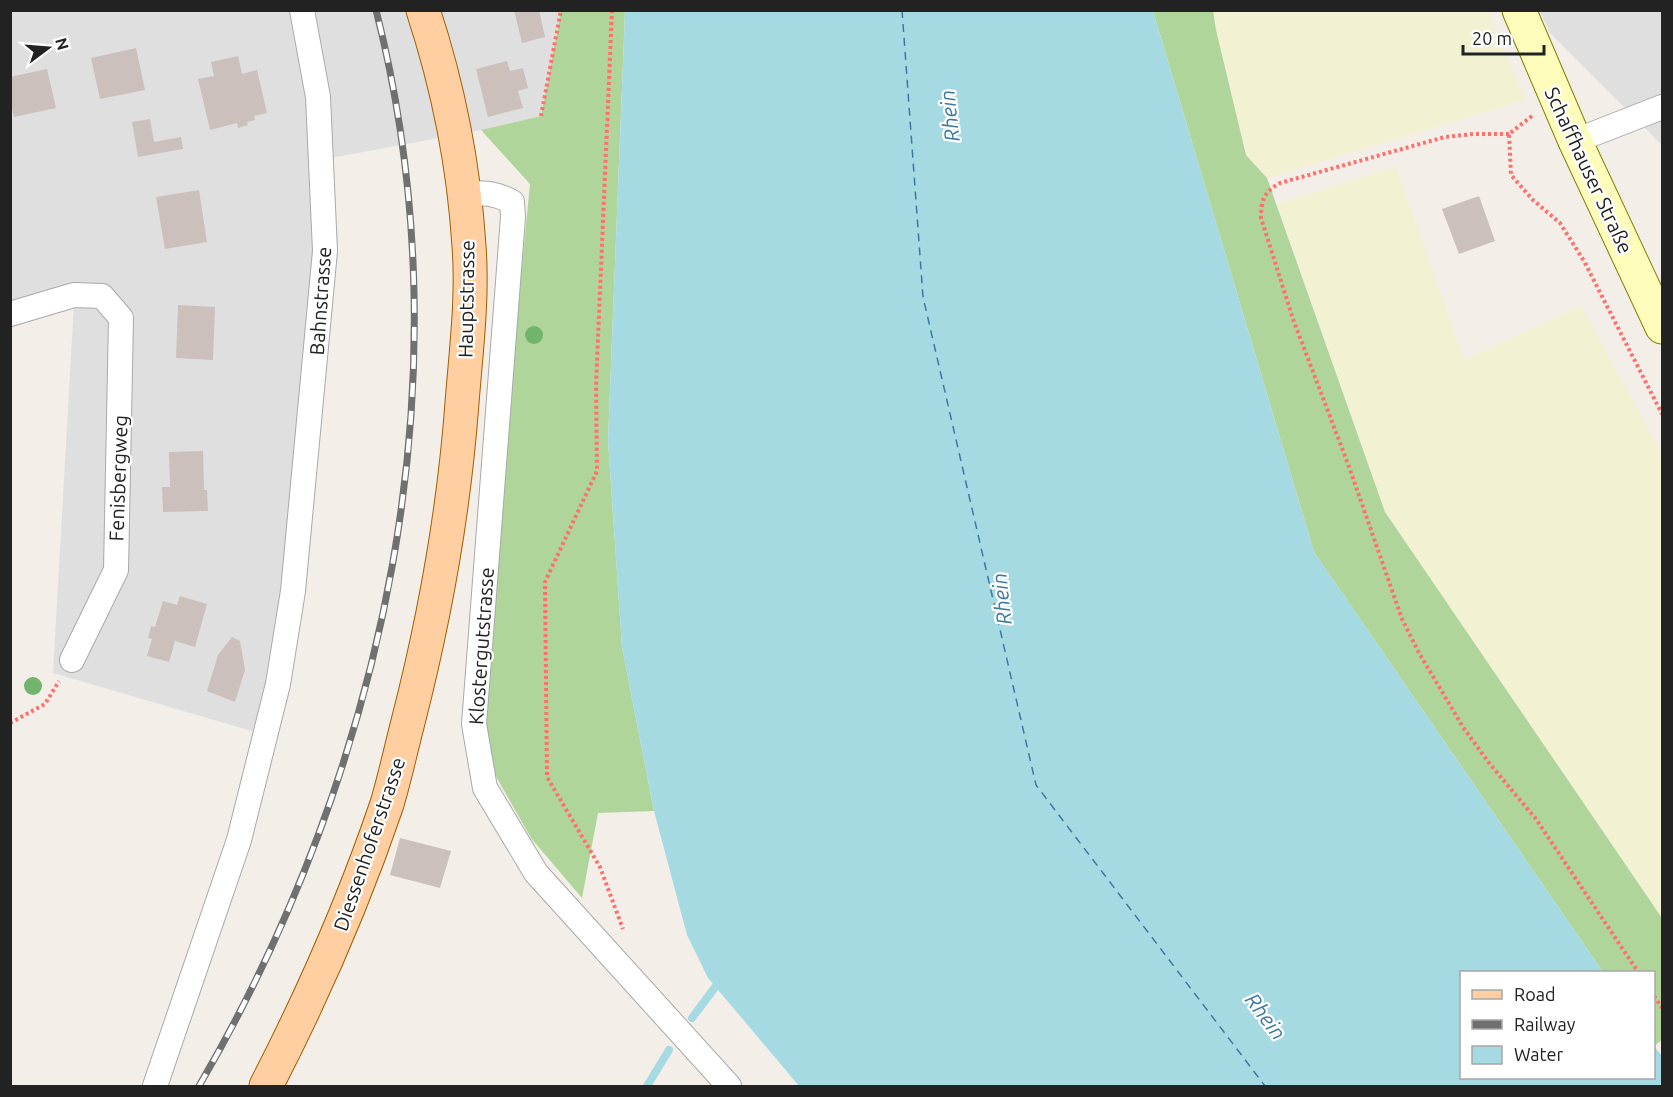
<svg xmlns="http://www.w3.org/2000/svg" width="1673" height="1097" font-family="Ubuntu,sans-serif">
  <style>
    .residential { fill: #e0dfdf }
    .farmland { fill: #f2f2d3 }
    .forest { fill: #b0d59a }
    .water { fill: #a6dae3 }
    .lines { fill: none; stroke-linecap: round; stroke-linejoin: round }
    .stream { stroke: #a6dae3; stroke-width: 8 }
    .ferry { stroke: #3e78a1; stroke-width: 1.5; stroke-dasharray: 8 6; stroke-linecap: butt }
    .building { fill: #cbc0bb }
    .street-casing { stroke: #a9a9a9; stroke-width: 26 }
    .secondary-casing { stroke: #7f8200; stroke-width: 35 }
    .primary-casing { stroke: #a05e00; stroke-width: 35 }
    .path { stroke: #ff706d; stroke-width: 4; stroke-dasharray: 3 3; stroke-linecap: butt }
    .street { stroke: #fff; stroke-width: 24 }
    .secondary { stroke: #fefcbb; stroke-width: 33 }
    .primary { stroke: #ffcfa1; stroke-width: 33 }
    .rail-casing { stroke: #707070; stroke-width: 7 }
    .rail { stroke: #fff; stroke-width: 4.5; stroke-dasharray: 14; stroke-linecap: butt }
    .tree { fill: #70b56b }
    .labels { text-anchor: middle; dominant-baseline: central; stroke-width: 4.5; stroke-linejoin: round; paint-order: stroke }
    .street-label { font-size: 20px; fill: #222; stroke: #fff }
    .water-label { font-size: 21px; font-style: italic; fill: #3e78a1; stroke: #fff }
  </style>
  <rect width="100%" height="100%" fill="#f3eee8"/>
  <g class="residential">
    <path d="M11,11h550l-20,105 -60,14 -150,28 -66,577 -212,-62 21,-370 -63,25z"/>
    <path d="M1540,11h122v134l-112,-112z"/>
  </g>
  <g class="farmland">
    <path d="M1213,11h275l37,89 -258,78 -21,-23 -30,-125z"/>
    <path d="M1396,167l68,193 117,-54 81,148v464l-277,-406 -108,-308z"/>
  </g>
  <g class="forest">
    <path d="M561,11h64l-17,429 14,207 32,164 -56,2 -16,85 -51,-60 -62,-109 33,-259 28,-286 -49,-54 60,-14z"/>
    <path d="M1153,11h60l3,19 30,125 21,23 118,334 277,406v122l-8,6v-74h-51l-289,-420z"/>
  </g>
  <path class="water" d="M625,11h528l161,541 289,420h-141v106h192v-32l8,10v30h-863l-91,-108 -21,-43 -33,-124 -32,-164 -14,-207z"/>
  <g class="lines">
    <g class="stream">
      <path d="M692,1018l24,-32"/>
      <path d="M647,1086l22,-36"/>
    </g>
    <path class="ferry" d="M902,10l21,287 113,488 229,301"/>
  </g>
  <g class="building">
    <path d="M514,10h25l6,27 -23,6z"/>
    <path d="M136,48l9,42 -45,9 -9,-41z"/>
    <path d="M238,56l4,18 15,-4 10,43 -13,3 1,4 -8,2 1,3 -10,3 -1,-5 -27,7 -12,-51 16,-3 -3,-14z"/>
    <path d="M507,61l3,10 13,-3 5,20 -10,3 5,17 -35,9 -12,-48z"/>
    <path d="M47,69l9,39 -42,9 -4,-18v-22z"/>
    <path d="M150,119l4,23 27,-5 2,12 -45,8 -6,-35z"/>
    <path d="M199,190l8,52 -42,7 -9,-52z"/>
    <path d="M1479,196l16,45 -36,13 -17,-45z"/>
    <path d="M178,305l37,2 -2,53 -37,-2z"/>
    <path d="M203,451l1,39h3l1,21 -45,1 -1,-25h8l-1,-35z"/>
    <path d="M180,596l27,8 -12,43 -20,-6 -6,21 -22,-6 5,-17 -4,-1 3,-12 4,1 8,-26 14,4z"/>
    <path d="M232,637l8,4 5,29 -10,32 -28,-11 11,-36z"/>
    <path d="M400,838l51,13 -11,37 -50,-13z"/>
  </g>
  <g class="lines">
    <g class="street-casing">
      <g id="street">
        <path d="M1575,141l87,-34"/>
        <path d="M464,194c18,-2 32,-1 48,8l1,15 -39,507 11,64 51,85 193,213"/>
        <path d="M10,314l64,-19 28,1 19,22 -5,252 -44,90"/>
        <path d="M155,1086l84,-246 39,-156 15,-93 32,-340 -7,-154 -16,-87"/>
      </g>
    </g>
    <g class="secondary-casing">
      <path id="secondary" d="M1519,10l56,131 87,186"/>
    </g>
    <g class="primary-casing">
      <path id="primary" d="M266,1086c47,-91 88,-185 121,-282 8,-27 14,-55 21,-82 27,-105 46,-211 54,-319 4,-52 11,-105 7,-157 -5,-79 -21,-160 -46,-236"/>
    </g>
    <g class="path">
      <path d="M612,10l-16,375 1,86 -52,111 2,195 53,90 23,62"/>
      <path d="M541,116l20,-106"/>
      <path d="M1532,116l-23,18 2,41 22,25 27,23 24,38 78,153"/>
      <path d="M1509,134h-36l-28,3 -165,46c-16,9 -19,17 -19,35l32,101 55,145 54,155 17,34 44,74 26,36 47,56 102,153"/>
      <path d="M10,723l35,-19 14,-23"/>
      <path d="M1654,996l8,12"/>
    </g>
    <use href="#street" class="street"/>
    <use href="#secondary" class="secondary"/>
    <use href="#primary" class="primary"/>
    <g class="rail-casing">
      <path id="rail" d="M199,1086c187,-320 270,-712 177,-1076"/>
    </g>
    <use href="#rail" class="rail"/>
  </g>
  <g class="tree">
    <circle cx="534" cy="335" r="9"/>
    <circle cx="33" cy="686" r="9"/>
  </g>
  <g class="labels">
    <g class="street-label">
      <text transform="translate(1589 170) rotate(65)">Schaffhauser Straße</text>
      <text transform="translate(466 299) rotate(-89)">Hauptstrasse</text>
      <text transform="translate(320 301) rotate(-86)">Bahnstrasse</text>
      <text transform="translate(118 478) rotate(-88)">Fenisbergweg</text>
      <text transform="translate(481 646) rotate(-86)">Klostergutstrasse</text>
      <text transform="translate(369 844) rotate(-71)">Diessenhoferstrasse</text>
    </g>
    <g class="water-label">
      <text transform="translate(949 116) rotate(-96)">Rhein</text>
      <text transform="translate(1001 599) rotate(-96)">Rhein</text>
      <text transform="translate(1266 1016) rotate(53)">Rhein</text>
    </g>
  </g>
  <rect width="1673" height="1097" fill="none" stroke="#222222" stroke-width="24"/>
  <rect x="1460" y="971" width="195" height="108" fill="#ffffff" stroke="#a7a7a7" stroke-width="1.5"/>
  <rect x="1472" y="990" width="30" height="9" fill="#ffcfa1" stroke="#a7a7a7" stroke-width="1.5"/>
  <text x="1514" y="1001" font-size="18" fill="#222222">Road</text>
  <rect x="1472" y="1020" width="30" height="9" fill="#707070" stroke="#a7a7a7" stroke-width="1.5"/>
  <text x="1514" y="1031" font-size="18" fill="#222222">Railway</text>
  <rect x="1472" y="1046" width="30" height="18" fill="#a6dae3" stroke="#a7a7a7" stroke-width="1.5"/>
  <text x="1514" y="1061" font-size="18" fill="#222222">Water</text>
  <g transform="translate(48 48) rotate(74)" stroke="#ffffff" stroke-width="4.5" paint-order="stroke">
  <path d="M0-4.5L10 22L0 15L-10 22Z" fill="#222222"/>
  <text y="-9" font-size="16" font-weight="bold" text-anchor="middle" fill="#222222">N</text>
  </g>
  <path d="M1463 45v9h81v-9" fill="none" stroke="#222222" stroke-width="3"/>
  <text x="1472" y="45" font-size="18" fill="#222222" stroke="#ffffff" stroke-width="4.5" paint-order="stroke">20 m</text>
</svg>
